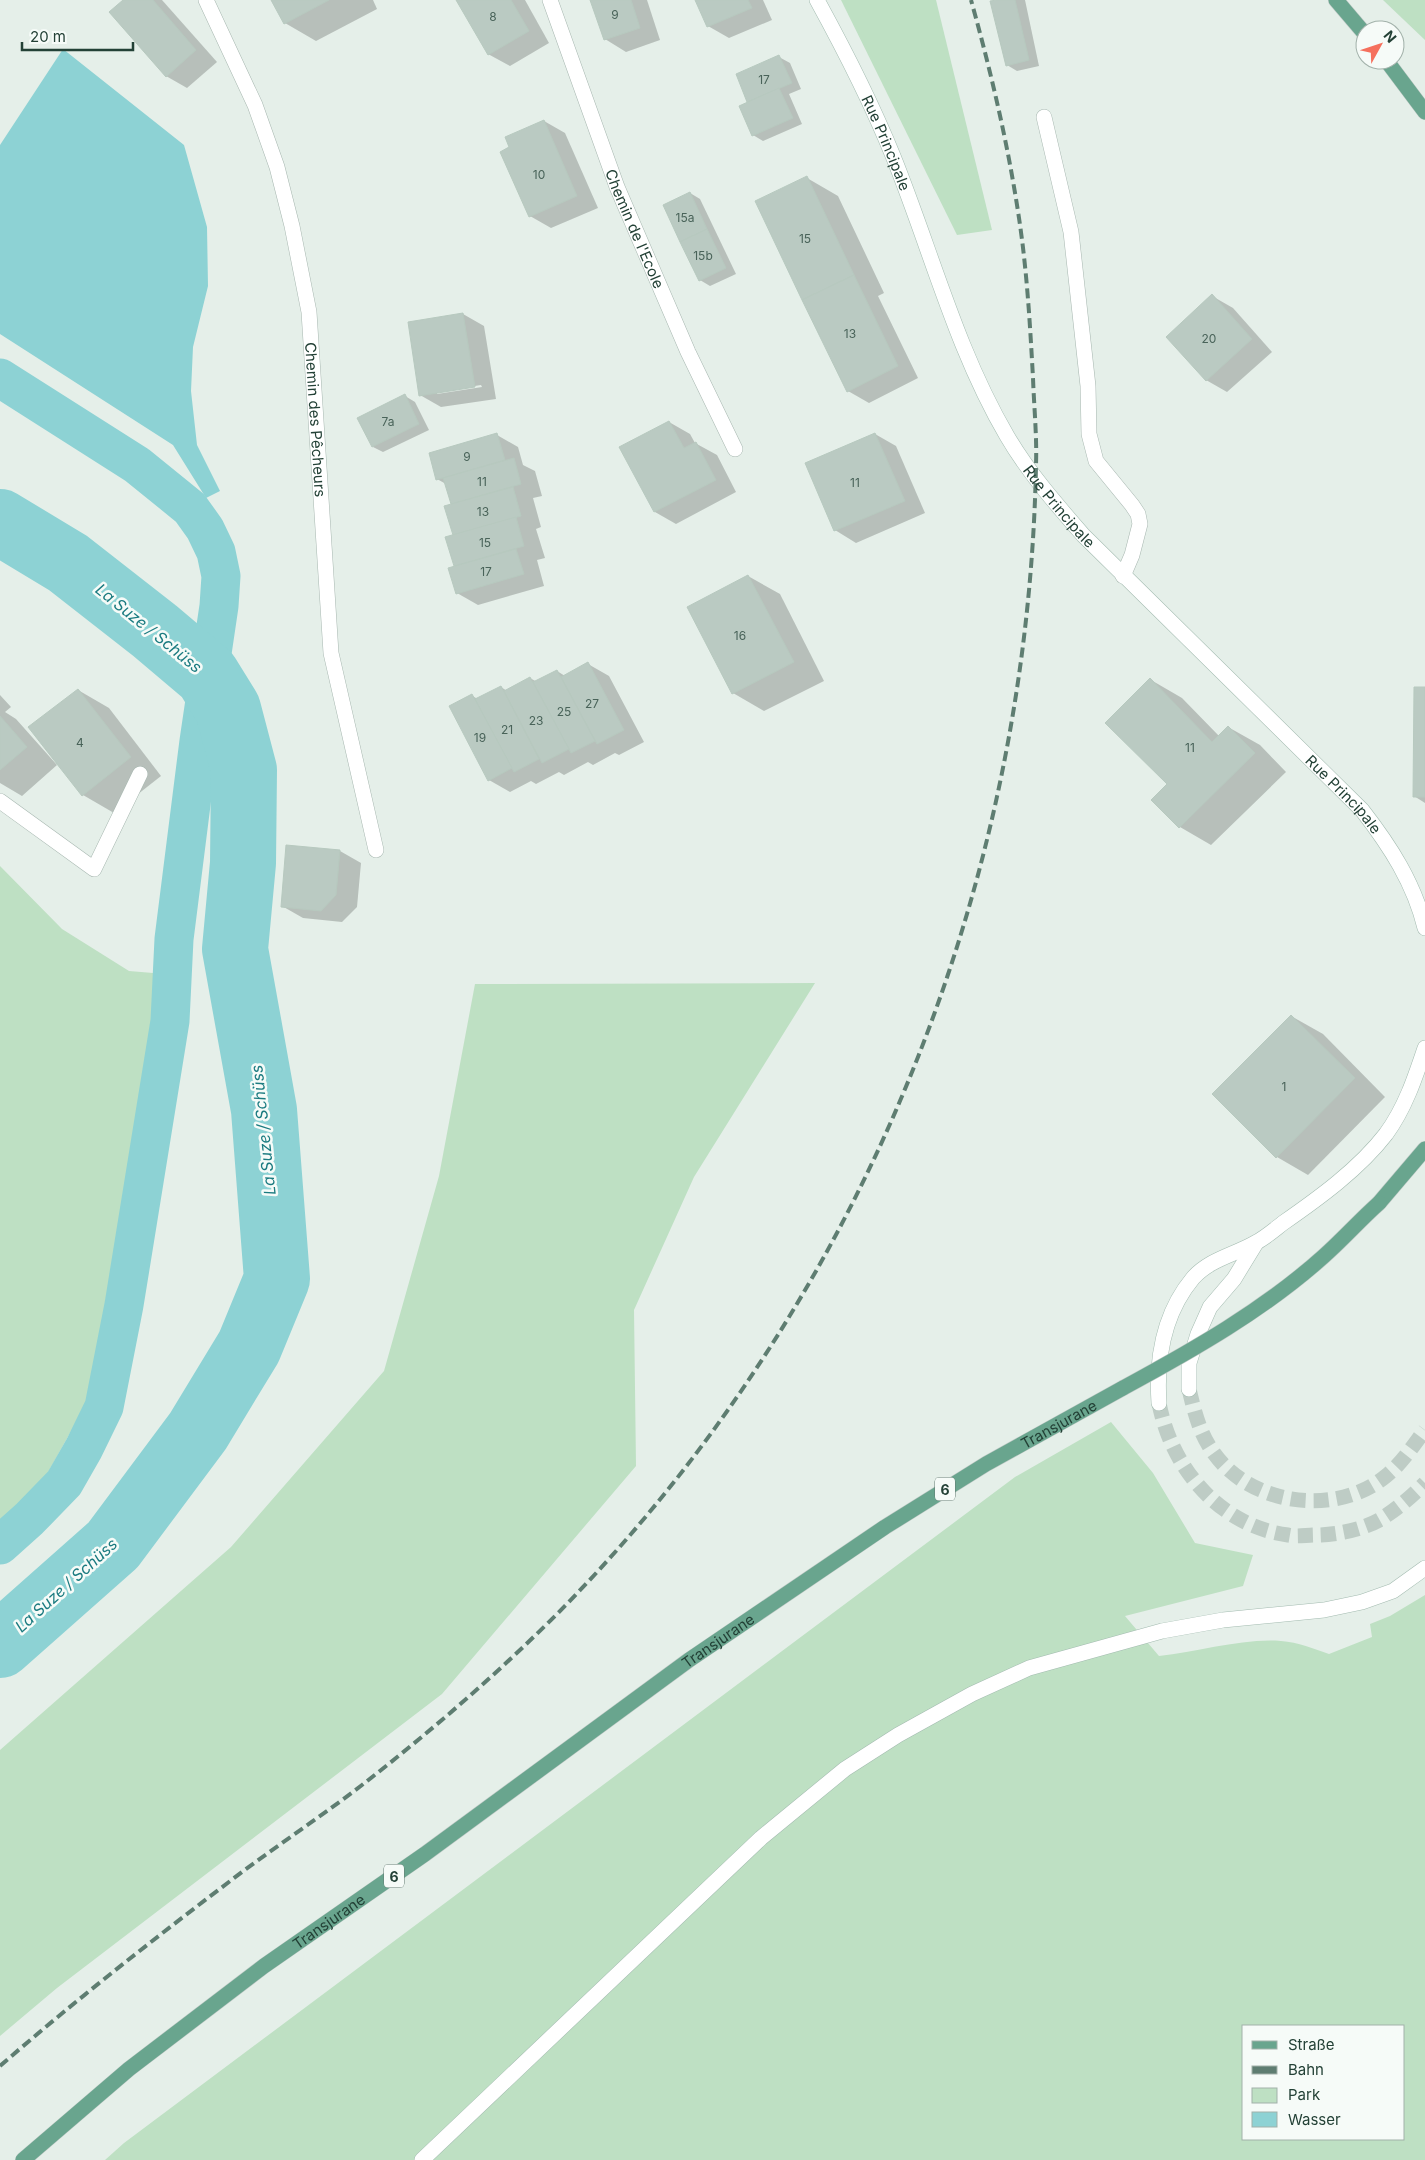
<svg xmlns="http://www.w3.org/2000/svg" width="1425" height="2160" font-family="Inter,sans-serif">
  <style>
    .green { fill: #bee0c3; fill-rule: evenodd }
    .water { fill: #8dd2d4 }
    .shadow { fill: #0003; fill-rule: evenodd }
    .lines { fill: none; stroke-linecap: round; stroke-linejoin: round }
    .canal { stroke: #8dd2d4; stroke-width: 39 }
    .river { stroke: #8dd2d4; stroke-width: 66 }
    .building { fill: #bacac2; stroke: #b7c9bf }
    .secondary-tunnel { stroke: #beccc5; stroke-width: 15; stroke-dasharray: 15 8; stroke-linecap: butt }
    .lane-casing { stroke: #a7b7b0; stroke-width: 16 }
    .street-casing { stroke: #a7b7b0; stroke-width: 16 }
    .secondary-casing { stroke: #a3bbb0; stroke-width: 16 }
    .primary-casing { stroke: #c1cac7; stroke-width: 16 }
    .lane { stroke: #fff; stroke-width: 15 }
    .street { stroke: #fff; stroke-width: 15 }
    .secondary { stroke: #fff; stroke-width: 15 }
    .primary { stroke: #69a58e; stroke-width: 15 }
    .rail { stroke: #5e7d71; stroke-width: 4; stroke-dasharray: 10 5; stroke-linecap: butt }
    .primary-bridge-casing { stroke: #c1cac7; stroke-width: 16; stroke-linecap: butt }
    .primary-bridge { stroke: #69a58e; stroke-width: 15 }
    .labels { text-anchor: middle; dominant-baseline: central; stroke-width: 5; stroke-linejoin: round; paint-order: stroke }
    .number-label { font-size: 12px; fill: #496359 }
    .shield { fill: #f6fbf8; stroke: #627970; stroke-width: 1 }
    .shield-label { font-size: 14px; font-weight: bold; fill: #234136 }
    .street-label { font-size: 15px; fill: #234136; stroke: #f6fbf8 }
    .water-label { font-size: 16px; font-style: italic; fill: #1b7b80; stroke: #f6fbf8 }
  </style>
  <rect width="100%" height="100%" fill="#e5efe9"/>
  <g class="green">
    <path d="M841,0h95l56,230 -35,5z"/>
    <path d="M1383,0h42v40z"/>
    <path d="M0,866l62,63 67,42 24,2 1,22 -41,361 -81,145 -32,37z"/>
    <path d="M815,983l-121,194 -60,133 2,156 -194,228 -385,294 -57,48v-286l231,-203 153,-176 55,-195 36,-192z"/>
    <path d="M1111,1422l42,51 42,70 58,12 -10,31 -118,30 34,40c39,-4 84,-18 122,-15 17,1 33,8 48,13l43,-17 -2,-13 20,-8 35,-21v565h-1320l19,-17 891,-666zM1244,2026h160v113h-160z"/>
  </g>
  <path class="water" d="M63,49l121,96 23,82 1,59 -15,61 -2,44 6,54 23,46 -14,7 -33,-53 -173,-111v-189z"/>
  <g class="shadow">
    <path d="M125,0h37l55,62 -30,26 -21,-12z"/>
    <path d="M273,0h100l4,9 -61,32 -31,-18z"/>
    <path d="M458,0h67l24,43 -39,23 -22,-12z"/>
    <path d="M591,0h56l13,40 -34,12 -21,-13z"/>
    <path d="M697,0h66l9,20 -43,18 -21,-12z"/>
    <path d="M998,0h27l14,66 -22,5 -10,-6z"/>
    <path d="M779,57l11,6 11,26 -12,5 13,30 -39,17 -10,-6 -4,-32 -12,-28z"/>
    <path d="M544,121l21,12 33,75 -47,20 -21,-12 -19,-68z"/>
    <path d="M807,178l31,18 46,97 -6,3 40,82 -49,25 -21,-12z"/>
    <path d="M690,193l10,6 36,75 -26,12 -10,-6z"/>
    <path d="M1212,296l21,12 39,44 -45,40 -21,-12z"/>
    <path d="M463,314l21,12 12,73 -55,8 -21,-12zM481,385l1,2 -45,7v-2z"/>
    <path d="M405,396l10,6 14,28 -46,22 -10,-5z"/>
    <path d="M669,422l21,12 5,9 22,12 19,37 -60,32 -21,-12 -34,-65z"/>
    <path d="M875,434l21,12 29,67 -69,30 -21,-13z"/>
    <path d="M497,435l21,12 5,18 12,6 7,25 -9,2 8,29 -5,2 9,29 -8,2 7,26 -66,19 -21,-12 -2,-26 -8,-29 7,-2 -2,-31 -6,-21 -9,-5z"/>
    <path d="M748,576l32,18 44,87 -60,30 -31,-18z"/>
    <path d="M588,664l21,12 35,66 -25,13 -4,-2 -22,12 -5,-3 -24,13 -5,-3 -23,12 -5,-3 -21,11 -21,-12 -17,-84 6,3 23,-12 6,4 23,-13 7,4 20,-11 8,5z"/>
    <path d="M1151,680l31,18 37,38 9,-9 32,18 26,27 -75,73 -31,-18 -28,-27 16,-16z"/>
    <path d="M1425,688v115l-11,-7z"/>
    <path d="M78,690l31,18 52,68 -47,37 -31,-18z"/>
    <path d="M0,695l11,12 -6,5 11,7 41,46 -35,31 -22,-13z"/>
    <path d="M340,851l21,12 -4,44 -15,15 -39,-4 -21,-12z"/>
    <path d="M1291,1016l32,18 62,63 -77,78 -31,-18z"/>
  </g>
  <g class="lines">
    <path class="canal" d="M0,378l137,87 53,43 15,21 11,23 5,24 -2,30 -20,135 -25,198 -4,82 -46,284 -20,102 -20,41 -20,35 -35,36 -29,26"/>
    <path class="river" d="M0,522l68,41 87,68 52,44 21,34 16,61 -1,93 -8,86 29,161 13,169 -28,68 -51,84 -85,114 -113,100"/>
  </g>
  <g class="building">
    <path d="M123,0h30l43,50 -30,27 -57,-65z"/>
    <path d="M271,0h58l-45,24z"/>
    <path d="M456,0h55l18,31 -41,24z"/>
    <path d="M590,0h41l9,28 -36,12z"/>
    <path d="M695,0h53l4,8 -45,19z"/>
    <path d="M997,0h18l14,60 -23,6 -16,-65z"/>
    <path d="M779,55l13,28 -45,19 -11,-28z"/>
    <path d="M779,88l14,30 -41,18 -13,-30z"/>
    <path d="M544,120l33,76 -48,21 -29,-65 9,-5 -4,-10z"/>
    <path d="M807,176l47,99 -52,25 -47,-99z"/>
    <path d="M690,192l17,37 -27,13 -17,-37z"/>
    <path d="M707,229l19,39 -27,13 -19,-39z"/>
    <path d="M854,275l44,91 -51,26 -45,-92z"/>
    <path d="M1212,294l40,45 -46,42 -40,-44z"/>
    <path d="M463,313l12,74 -56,9 -11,-74z"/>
    <path d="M405,394l14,30 -47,23 -15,-29z"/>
    <path d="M669,421l15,27 12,-6 20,38 -62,32 -35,-65z"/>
    <path d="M497,433l8,27 -69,20 -7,-27z"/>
    <path d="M875,433l30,68 -71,30 -29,-68z"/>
    <path d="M514,458l7,26 -70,20 -8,-26z"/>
    <path d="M513,487l8,29 -68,19 -9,-29z"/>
    <path d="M516,517l8,29 -70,20 -9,-29z"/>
    <path d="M516,549l8,25 -68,20 -8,-26z"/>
    <path d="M748,575l46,87 -62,32 -45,-87z"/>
    <path d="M588,662l36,68 -27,14 -36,-67z"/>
    <path d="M557,670l38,71 -24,12 -38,-71z"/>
    <path d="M530,677l39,72 -27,14 -38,-72z"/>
    <path d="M1150,678l62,64 16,-16 27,27 -76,75 -28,-28 16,-16 -62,-61z"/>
    <path d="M501,686l38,73 -25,13 -39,-73z"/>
    <path d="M1414,687h11v110h-12z"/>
    <path d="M78,689l53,68 -49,39 -54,-69z"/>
    <path d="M472,694l40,74 -24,13 -39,-75z"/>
    <path d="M0,716l27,31 -27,23z"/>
    <path d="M286,845l54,5 -4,45 -15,16 -40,-4z"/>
    <path d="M1291,1015l64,63 -79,80 -64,-64z"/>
  </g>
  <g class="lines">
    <g class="secondary-tunnel">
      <path d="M1189,1389c5,21 10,42 22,60 36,56 124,69 175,27 16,-13 27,-30 39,-46"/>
      <path d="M1159,1403c12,64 60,123 129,132 8,2 18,0 27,0 21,0 47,-5 66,-16 16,-10 30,-22 44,-36"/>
    </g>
    <g class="lane-casing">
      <g id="lane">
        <path d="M1044,117l27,115 17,154 1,48 7,27 36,44 6,9 2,10 -8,31 -9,21"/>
        <path d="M0,801l94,68 46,-95"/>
      </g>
    </g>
    <g class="street-casing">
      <g id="street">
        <path id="s1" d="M206,0l49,105 22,62 15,59 17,86 22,341 45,197"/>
        <path id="s2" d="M550,0l67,187 71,165 47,97"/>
      </g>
    </g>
    <g class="secondary-casing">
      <g id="secondary">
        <path id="s3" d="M817,0c28,51 54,102 76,156 38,94 63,193 114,280 21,36 49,68 76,99l279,275c28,36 52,73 63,118"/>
        <path d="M1189,1389v-26l9,-29 12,-27 24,-28 22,-36"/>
        <path d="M1159,1403c-3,-45 4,-89 34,-125 17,-19 41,-23 62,-35 10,-5 19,-13 28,-20 36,-25 76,-54 103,-89 19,-26 29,-56 39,-86"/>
        <path d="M422,2160l339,-322 84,-69 53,-34 74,-41 57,-26 133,-37 61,-11 101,-10 38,-8 31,-11 32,-23"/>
      </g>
    </g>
    <g class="primary-casing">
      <g id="primary">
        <path d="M1336,0l29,34"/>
        <path d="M1386,60l39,52"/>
        <path d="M1379,1203l46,-54"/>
        <path id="s4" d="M23,2160l106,-91 135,-103 161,-112 264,-194 196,-133 101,-63 137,-76"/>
      </g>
    </g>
    <use href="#lane" class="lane"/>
    <use href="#street" class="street"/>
    <use href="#secondary" class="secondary"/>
    <use href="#primary" class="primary"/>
    <path class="rail" d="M0,2066c78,-68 159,-131 242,-194 39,-29 81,-57 120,-87 68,-53 134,-110 195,-171 302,-305 471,-723 479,-1149 1,-29 -2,-58 -3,-87 -3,-54 -6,-107 -14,-160 -11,-74 -28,-146 -48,-218"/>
    <g class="primary-bridge-casing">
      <path id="primary-bridge" d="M1123,1388c70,-38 141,-78 201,-132 19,-17 36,-36 55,-53"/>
    </g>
    <use href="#primary-bridge" class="primary-bridge"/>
  </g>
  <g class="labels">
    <g class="number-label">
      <text x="615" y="14">9</text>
      <text x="493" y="16">8</text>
      <text x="764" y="79">17</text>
      <text x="539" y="174">10</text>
      <text x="685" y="217">15a</text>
      <text x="805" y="238">15</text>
      <text x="703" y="255">15b</text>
      <text x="850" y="333">13</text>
      <text x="1209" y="338">20</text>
      <text x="388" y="421">7a</text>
      <text x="467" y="456">9</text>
      <text x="482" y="481">11</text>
      <text x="855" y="482">11</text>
      <text x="483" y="511">13</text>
      <text x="485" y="542">15</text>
      <text x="486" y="571">17</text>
      <text x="740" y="635">16</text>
      <text x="592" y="703">27</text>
      <text x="564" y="711">25</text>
      <text x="536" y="720">23</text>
      <text x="507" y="729">21</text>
      <text x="480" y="737">19</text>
      <text x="80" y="742">4</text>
      <text x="1190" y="747">11</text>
      <text x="1284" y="1086">1</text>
    </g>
    <g class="shield">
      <rect x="935" y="1477.5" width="20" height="23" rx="4"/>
      <rect x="384" y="1864.5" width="20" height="23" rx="4"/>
    </g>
    <g class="shield-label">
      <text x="945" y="1489">6</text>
      <text x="394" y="1876">6</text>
    </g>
    <g class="street-label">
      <text stroke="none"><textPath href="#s3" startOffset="159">Rue Principale</textPath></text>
      <text stroke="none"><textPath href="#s2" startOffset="244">Chemin de l'Ecole</textPath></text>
      <text stroke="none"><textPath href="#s1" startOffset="438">Chemin des Pêcheurs</textPath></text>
      <text stroke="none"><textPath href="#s3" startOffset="564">Rue Principale</textPath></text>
      <text stroke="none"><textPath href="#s3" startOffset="969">Rue Principale</textPath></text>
      <text stroke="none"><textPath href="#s4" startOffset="1272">Transjurane</textPath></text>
      <text stroke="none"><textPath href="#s4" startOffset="868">Transjurane</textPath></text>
      <text stroke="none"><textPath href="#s4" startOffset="388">Transjurane</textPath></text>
    </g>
    <g class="water-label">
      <text transform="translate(149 628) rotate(39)">La Suze / Schüss</text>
      <text transform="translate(263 1130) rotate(-96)">La Suze / Schüss</text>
      <text transform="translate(66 1585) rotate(-42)">La Suze / Schüss</text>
    </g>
  </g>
  <rect x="1242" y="2025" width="162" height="115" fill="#f6fbf8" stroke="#a2b1aa"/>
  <rect x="1252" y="2041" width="25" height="8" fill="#69a58e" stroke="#a2b1aa"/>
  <text x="1288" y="2050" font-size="15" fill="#234136">Straße</text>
  <rect x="1252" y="2066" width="25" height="8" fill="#5e7d71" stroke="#a2b1aa"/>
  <text x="1288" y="2075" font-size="15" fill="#234136">Bahn</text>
  <rect x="1252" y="2088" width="25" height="15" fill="#bee0c3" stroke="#a2b1aa"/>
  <text x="1288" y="2100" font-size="15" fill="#234136">Park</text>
  <rect x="1252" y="2112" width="25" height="15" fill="#8dd2d4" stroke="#a2b1aa"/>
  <text x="1288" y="2125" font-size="15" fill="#234136">Wasser</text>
  <g transform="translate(1380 45) rotate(50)"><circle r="24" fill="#f6fbf8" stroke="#a2b1aa"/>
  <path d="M0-4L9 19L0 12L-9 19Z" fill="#f5705d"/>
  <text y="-8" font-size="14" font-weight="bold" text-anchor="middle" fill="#234136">N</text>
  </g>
  <path d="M22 42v8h111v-8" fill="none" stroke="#234136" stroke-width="2.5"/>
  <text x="30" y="42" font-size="15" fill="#234136" stroke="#f6fbf8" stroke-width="4" paint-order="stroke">20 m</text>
</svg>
